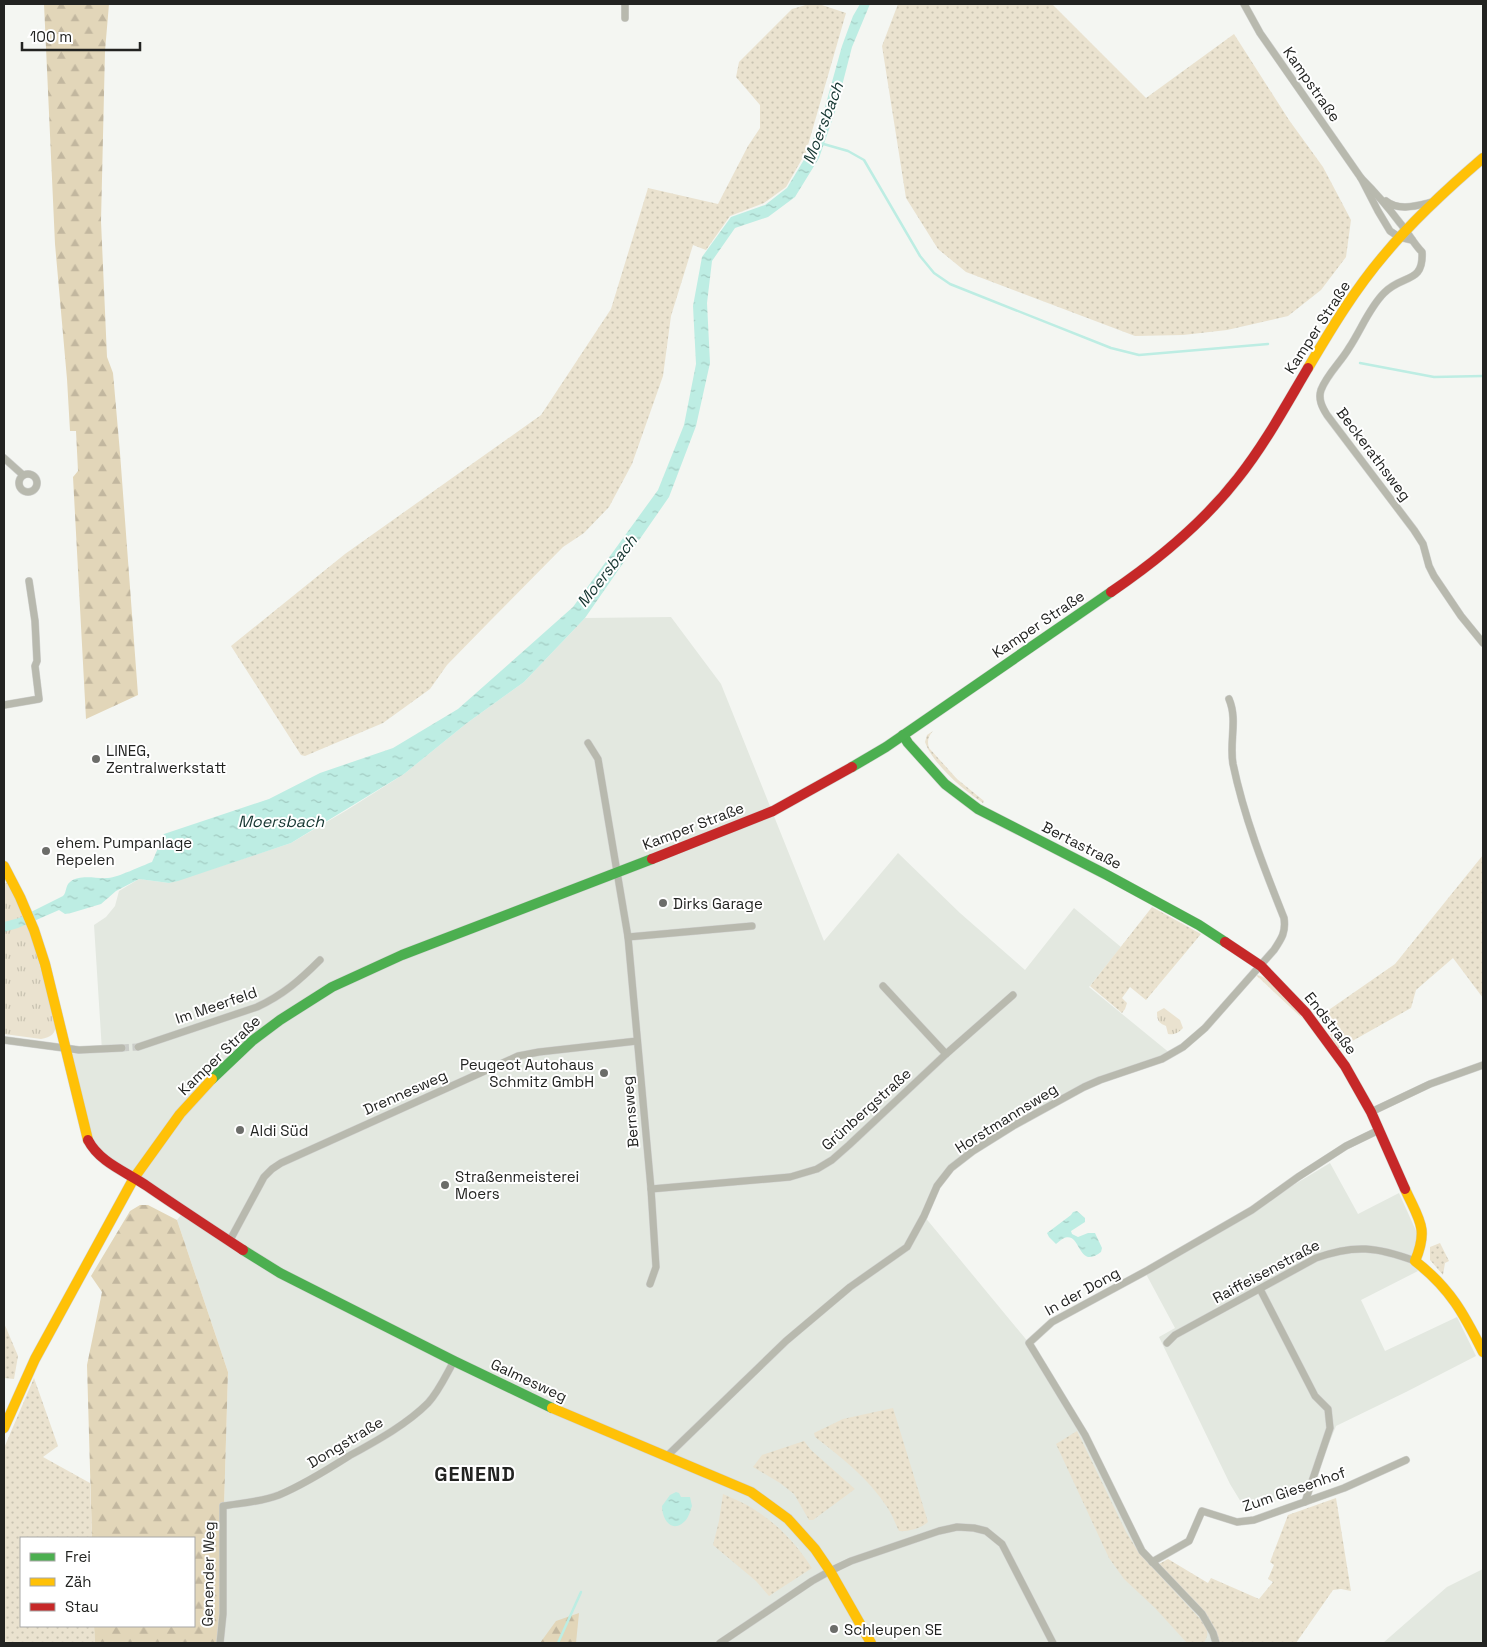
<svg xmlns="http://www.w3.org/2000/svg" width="1487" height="1647" font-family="'Space Grotesk',sans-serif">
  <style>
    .built { fill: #e3e8e0 }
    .grass { fill: url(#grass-dots) }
    .forest { fill: url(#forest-firs) }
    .park { fill: url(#park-tufts) }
    .water { fill: url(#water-ripples) }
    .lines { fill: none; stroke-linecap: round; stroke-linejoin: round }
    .stream { stroke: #bdede3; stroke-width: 2.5 }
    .street-tunnel { stroke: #caccc8; stroke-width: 7; stroke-dasharray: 7 3.5; stroke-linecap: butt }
    .street-casing { stroke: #d2d3d1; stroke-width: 8 }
    .fast-casing { stroke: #d2d3d1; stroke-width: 11 }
    .slow-casing { stroke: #d2d3d1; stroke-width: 11 }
    .jam-casing { stroke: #d2d3d1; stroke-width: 11 }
    .street { stroke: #b8b9ae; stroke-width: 7 }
    .fast { stroke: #4caf50; stroke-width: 10 }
    .slow { stroke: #ffc107; stroke-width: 10 }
    .jam { stroke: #c62828; stroke-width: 10 }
    .poi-dot { fill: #6c6d6a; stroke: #fff; stroke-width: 2 }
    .labels { text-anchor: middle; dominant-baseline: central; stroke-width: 4; stroke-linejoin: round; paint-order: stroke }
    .street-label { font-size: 15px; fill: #222321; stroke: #fff }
    .poi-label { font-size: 15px; fill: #222321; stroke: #fff; text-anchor: start }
    .water-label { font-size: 16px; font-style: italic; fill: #153631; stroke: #fff }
    .district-label { font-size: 20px; font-weight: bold; letter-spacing: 1px; fill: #222321; stroke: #fff }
  </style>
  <defs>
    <pattern id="grass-dots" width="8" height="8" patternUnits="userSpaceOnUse" patternTransform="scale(1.25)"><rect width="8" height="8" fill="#eae2cf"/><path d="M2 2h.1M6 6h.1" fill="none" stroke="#c8c2b1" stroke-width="1.8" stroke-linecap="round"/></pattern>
    <pattern id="forest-firs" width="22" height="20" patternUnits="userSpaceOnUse" patternTransform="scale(1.25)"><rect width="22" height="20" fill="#e2d6b9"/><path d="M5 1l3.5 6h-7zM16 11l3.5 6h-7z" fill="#c2b79f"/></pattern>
    <pattern id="park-tufts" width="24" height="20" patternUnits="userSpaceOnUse" patternTransform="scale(1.25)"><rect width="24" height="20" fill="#eae2cf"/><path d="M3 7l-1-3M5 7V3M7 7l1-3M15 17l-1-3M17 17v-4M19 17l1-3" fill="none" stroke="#c8c2b1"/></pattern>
    <pattern id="water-ripples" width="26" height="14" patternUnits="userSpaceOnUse" patternTransform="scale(1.25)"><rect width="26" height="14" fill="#bdede3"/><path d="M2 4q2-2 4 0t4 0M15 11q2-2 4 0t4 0" fill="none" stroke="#a2cbc2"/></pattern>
  </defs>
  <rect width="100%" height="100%" fill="#f4f6f2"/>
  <g class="built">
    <path d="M671,617l50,67 103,257 74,-88 62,60 65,57 49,-62 47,39 -32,40 82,67 -87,33 -71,39 -62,42 -27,48 105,127 54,93 59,115 54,56 22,36h-998l8,-271 -51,-152 8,-10 -94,-66 -22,-90 33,-3 -8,-126 12,-8 9,-11 4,-15 20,-12 30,4 122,-40 56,-33 57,-36 63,-51 57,-41 61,-64z"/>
    <path d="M1330,1163l28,51 41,-21 18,40 1,10 -7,16 7,12 -57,29 24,51 72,-34 19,39 -70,36 -70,34 -19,47v8l-70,31 -17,-28 -71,-147 16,-9 -29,-54z"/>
    <path d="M1483,1569v74h-100l64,-56z"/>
  </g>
  <g class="grass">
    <path d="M809,4h10l27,9 -40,139 -20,35 -22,16 -34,13 -24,34 -13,-5 -22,71 -8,60 -31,88 -23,43 -25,26 -21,14 -74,75 -42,43 -17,24 -47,34 -78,33 -4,-1 -70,-109 114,-92 196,-139 70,-106 37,-121 70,16 30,-58 12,-18v-23l-24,-28 3,-15 53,-53z"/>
    <path d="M898,4h154l94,94 88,-64 55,86 34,47 28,53 -5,37 -25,33 -33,26 -61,14 -44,5 -48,1 -169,-64 -28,-23 -32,-51 -24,-152z"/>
    <path d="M933,731c-5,6 -6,9 -4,17l28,31 27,22 -1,2c-19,-12 -51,-40 -58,-61l2,-7z"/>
    <path d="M1483,855v143l-30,-40 -37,32 -5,18 -73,41 -18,-33 75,-52z"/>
    <path d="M1152,907l49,27 -55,66 -16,-13 -8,11 5,5 -2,6 -3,4 -32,-27z"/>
    <path d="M1256,975c14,1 35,28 45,38l-1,2 4,5z"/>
    <path d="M1440,1243l9,18 -4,2 -2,12 -13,-15v-13z"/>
    <path d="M4,1323l14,33 -4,23 -10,-1z"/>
    <path d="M34,1378l24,68 -15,11 47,26 2,55h-71v88h73l1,17h-91v-195z"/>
    <path d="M893,1408l35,114c-6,6 -21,10 -29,9 -4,-8 -7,-17 -12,-24 -18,-28 -46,-50 -72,-70l-1,-4 29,-14z"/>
    <path d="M1077,1431l49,101 13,21 64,69c5,8 6,12 1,21h-17l-32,-35 -31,-29 -15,-21 -53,-114z"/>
    <path d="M804,1441l7,9 44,39 -42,31h-4l-15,-26 -14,-11 -27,-16 9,-12z"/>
    <path d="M723,1494c11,5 22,9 32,16 24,15 42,35 57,58l-43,28 -13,-15 -43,-36 6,-24z"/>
    <path d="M1336,1498l15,93 -10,-2 -8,1 -37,53h-78c-2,-29 -38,-55 -57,-74l-2,-5 9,-5 40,24 3,-5 48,21 14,-17 -5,-3 6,-14 -4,-3 18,-47z"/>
  </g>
  <g class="forest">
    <path d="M44,4h65l-4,47 -4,170 6,136 6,16 7,80 18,242 -52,24 -13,-242 5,-6 -2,-40h-6l-3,-52 -12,-135z"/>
    <path d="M140,1205h8l29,15 51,152 -8,271h-125l-1,-17h100v-88h-102l-5,-173 15,-73 -11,-16 39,-65z"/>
    <path d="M579,1613l-3,30h-36l16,-22z"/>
  </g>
  <g class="park">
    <path d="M9,882l19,42 28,99c0,11 -5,14 -15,16l-37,-5v-150z"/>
    <path d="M1164,1008l16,12 3,8c-5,5 -8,7 -15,6l-2,-8c-7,-3 -9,-5 -9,-14z"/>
  </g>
  <g class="water">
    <path d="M860,4h10l-18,43 -16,62 -17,49 -24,39 -27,20 -33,11 -23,33 -5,42 3,60 -14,63 -27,71 -84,121 -61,64 -57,41 -63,51 -113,69 -113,38 -9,2 -30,-4 -23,12 -15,13 -30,9 -6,1 -6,-4 -41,18 -14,4v-10l15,-4 44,-22c4,-4 2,-10 7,-14 10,-8 26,-3 38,-4 11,-1 33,-12 44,-16l12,-28 105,-35 51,-26 73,-25 65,-39 115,-102 85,-117 26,-65 12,-61 -3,-58 9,-49 29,-40 34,-12 22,-17 21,-35 17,-46 17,-61 11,-30z"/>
    <path d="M1077,1211l8,7v4l-14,9 1,3 6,3 10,-4h7l7,15 -1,4c-3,2 -7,5 -11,5 -14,0 -12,-34 -34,-13l-7,-7 -2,-4 24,-18 2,-3z"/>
    <path d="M676,1492l3,1 2,4h9l2,9c-2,5 -3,11 -7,15 -13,13 -23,-1 -23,-15l8,-11z"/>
  </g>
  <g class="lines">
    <g class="stream">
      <path d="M820,143l28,8 16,9 56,96 14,17 16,11 161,64 28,7 129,-11"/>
      <path d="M1360,363l74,14 49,-1"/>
      <path d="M558,1643l23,-51"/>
    </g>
    <path class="street-tunnel" d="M122,1048l16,-1"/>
    <g class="street-casing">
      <g id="street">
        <path d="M1244,4l16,29 101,145 17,33 12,20 9,6 13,3"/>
        <path d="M625,18v-14"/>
        <path d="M1361,178c14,14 27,29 39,45 8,9 13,20 22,29 2,32 -20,22 -38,41 -15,15 -23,37 -35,55 -8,14 -22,26 -28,42 -3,9 1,17 6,25l87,115 9,14 6,22 5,10 27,40 22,27"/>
        <path d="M1386,201c13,11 33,4 47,1"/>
        <path d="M4,458l19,17"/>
        <circle cx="28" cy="483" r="9"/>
        <path d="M4,705l35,-6 -4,-33 2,-5 -2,-40 -6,-40"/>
        <path d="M588,743l10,16 30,178 23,252 5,78 -6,17"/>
        <path d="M628,937l124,-11"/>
        <path d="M883,986l63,68"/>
        <path d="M4,1040l75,10 43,-2"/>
        <path d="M138,1047l119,-40c26,-12 43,-27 63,-47"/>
        <path d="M1371,1112l59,-28 53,-19"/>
        <path d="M651,1189l139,-12 27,-8 15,-9 17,-15 97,-91 67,-59"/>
        <path d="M229,1242l35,-65 8,-8 9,-6 237,-107 21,-4 98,-11"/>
        <path d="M1260,1289l55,107 13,13 2,19 -25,74"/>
        <path d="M1167,1343l8,-8 141,-77c39,-14 61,-11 99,3"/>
        <path d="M667,1456l119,-115 64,-54 57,-40 17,-31 13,-30 14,-18 22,-17 40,-25 71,-39 16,-7 62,-21 21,-12 22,-19 69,-78c8,-12 12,-18 10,-32 -20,-50 -40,-101 -51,-154 -4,-22 5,-44 -4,-65"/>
        <path d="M1152,1562l37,-21 13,-30 35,11 17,-2 90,-32 62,-28"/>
        <path d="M220,1643l3,-29v-108c18,-3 38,-4 56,-11 24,-10 48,-25 70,-39 27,-15 57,-31 79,-53 11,-12 18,-28 26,-42"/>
        <path d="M720,1643l92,-62 18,-10 21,-10 88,-30 18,-4 17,1 12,3 16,13 51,99"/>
        <path d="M1216,1643l-3,-10 -11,-19 -60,-63 -57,-116 -56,-92 23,-21 96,-52 104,-60 46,-33 48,-31 33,-16"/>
      </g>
    </g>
    <g class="fast-casing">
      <g id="fast">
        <path d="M903,735l5,8 37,41 33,25 129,66 92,50 26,17"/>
        <path d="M852,767l34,-20 225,-155"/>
        <path d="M212,1079l40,-38 28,-21 52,-33 70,-32 250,-96"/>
        <path d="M243,1250l37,23 174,88 98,47"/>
      </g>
    </g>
    <g class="slow-casing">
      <g id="slow">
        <path d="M1308,368c23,-39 47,-79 77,-114 29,-35 63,-66 98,-96"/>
        <path d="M4,866l16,31 14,33 11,34 43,176"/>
        <path d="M1405,1189c14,31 24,39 10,72 35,27 49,53 68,91"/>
        <path d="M552,1408l199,84 37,27 27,30 15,22 41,72"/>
        <path d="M4,1428l31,-69 99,-181 46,-64 32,-35"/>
      </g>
    </g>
    <g class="jam-casing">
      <g id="jam">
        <path d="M1111,592c47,-32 92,-69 127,-114 27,-34 48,-73 70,-110"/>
        <path d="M652,859l121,-48 79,-44"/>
        <path d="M1225,942l36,24 45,47 39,53 26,46 34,77"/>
        <path d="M88,1140c12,23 39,32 59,46 32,22 64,43 96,64"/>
      </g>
    </g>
    <use href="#street" class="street"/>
    <use href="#fast" class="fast"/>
    <use href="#slow" class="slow"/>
    <use href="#jam" class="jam"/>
  </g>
  <g class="poi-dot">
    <circle cx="96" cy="759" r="5"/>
    <circle cx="46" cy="851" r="5"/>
    <circle cx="663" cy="903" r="5"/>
    <circle cx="604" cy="1073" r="5"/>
    <circle cx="240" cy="1130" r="5"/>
    <circle cx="445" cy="1185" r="5"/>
    <circle cx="834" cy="1629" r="5"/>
  </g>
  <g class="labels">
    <g class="street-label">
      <text transform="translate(1312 84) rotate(55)">Kampstraße</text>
      <text transform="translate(1317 327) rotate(-57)">Kamper Straße</text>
      <text transform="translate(1374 454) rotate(53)">Beckerathsweg</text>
      <text transform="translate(1038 624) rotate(-34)">Kamper Straße</text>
      <text transform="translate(693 826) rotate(-21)">Kamper Straße</text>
      <text transform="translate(1082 845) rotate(27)">Bertastraße</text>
      <text transform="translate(216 1005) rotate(-19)">Im Meerfeld</text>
      <text transform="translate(1331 1023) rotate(52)">Endstraße</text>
      <text transform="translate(219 1055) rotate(-44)">Kamper Straße</text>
      <text transform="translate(405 1092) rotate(-24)">Drennesweg</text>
      <text transform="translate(866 1109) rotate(-42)">Grünbergstraße</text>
      <text transform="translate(630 1112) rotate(-95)">Bernsweg</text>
      <text transform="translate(1006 1118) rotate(-32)">Horstmannsweg</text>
      <text transform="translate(1266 1271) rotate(-28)">Raiffeisenstraße</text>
      <text transform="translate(1082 1291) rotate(-29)">In der Dong</text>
      <text transform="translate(529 1380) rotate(25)">Galmesweg</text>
      <text transform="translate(345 1442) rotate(-31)">Dongstraße</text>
      <text transform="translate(1294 1489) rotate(-19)">Zum Giesenhof</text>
      <text transform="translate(208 1574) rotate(-89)">Genender Weg</text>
    </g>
    <g class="poi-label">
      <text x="106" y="750">LINEG,<tspan x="106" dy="17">Zentralwerkstatt</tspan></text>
      <text x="56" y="842">ehem. Pumpanlage<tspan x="56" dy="17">Repelen</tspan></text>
      <text x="673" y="903">Dirks Garage</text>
      <text x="594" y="1064" text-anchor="end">Peugeot Autohaus<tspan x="594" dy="17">Schmitz GmbH</tspan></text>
      <text x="250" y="1130">Aldi Süd</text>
      <text x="455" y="1176">Straßenmeisterei<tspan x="455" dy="17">Moers</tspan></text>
      <text x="844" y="1629">Schleupen SE</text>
    </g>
    <g class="water-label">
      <text transform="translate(823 123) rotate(-69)">Moersbach</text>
      <text transform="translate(607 571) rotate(-52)">Moersbach</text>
      <text x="281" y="821">Moersbach</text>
    </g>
    <g class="district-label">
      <text x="475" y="1474">GENEND</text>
    </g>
  </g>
  <rect width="1487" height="1647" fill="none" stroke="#222321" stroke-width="10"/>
  <rect x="20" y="1537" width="175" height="90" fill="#ffffff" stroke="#a7a7a6"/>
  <rect x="30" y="1553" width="25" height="8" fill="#4caf50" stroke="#a7a7a6"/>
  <text x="65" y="1562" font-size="15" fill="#222321">Frei</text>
  <rect x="30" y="1578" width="25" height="8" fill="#ffc107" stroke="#a7a7a6"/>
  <text x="65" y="1587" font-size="15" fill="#222321">Zäh</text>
  <rect x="30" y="1603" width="25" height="8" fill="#c62828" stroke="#a7a7a6"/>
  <text x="65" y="1612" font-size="15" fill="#222321">Stau</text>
  <path d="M22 42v8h118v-8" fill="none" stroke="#222321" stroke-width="2.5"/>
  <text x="30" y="42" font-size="15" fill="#222321" stroke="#ffffff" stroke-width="4" paint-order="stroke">100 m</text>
</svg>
